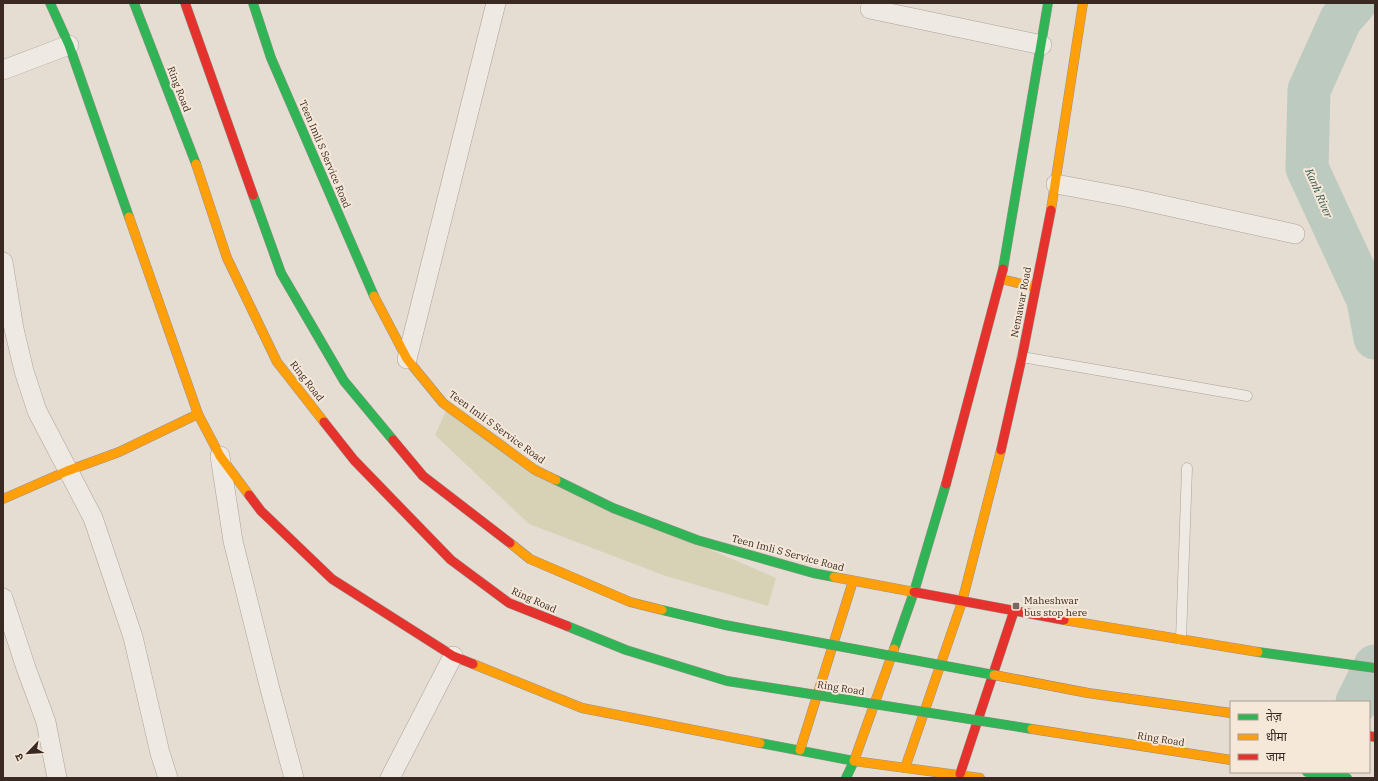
<svg xmlns="http://www.w3.org/2000/svg" width="1378" height="781" font-family="'IBM Plex Serif','Noto Sans Devanagari',serif">
  <style>
    .green { fill: #d7d2b5 }
    .lines { fill: none; stroke-linecap: round; stroke-linejoin: round }
    .river { stroke: #bccabf; stroke-width: 43 }
    .lane-casing { stroke: #aba29a; stroke-width: 11 }
    .street-casing { stroke: #aba29a; stroke-width: 20 }
    .fast-casing { stroke: #9b918a; stroke-width: 10 }
    .slow-casing { stroke: #9b918a; stroke-width: 10 }
    .jam-casing { stroke: #9b918a; stroke-width: 10 }
    .lane { stroke: #eee9e3; stroke-width: 10 }
    .street { stroke: #eee9e3; stroke-width: 19 }
    .fast { stroke: #30b455; stroke-width: 9 }
    .slow { stroke: #ff9f0a; stroke-width: 9 }
    .jam { stroke: #e5322d; stroke-width: 9 }
    .fast-bridge-casing { stroke: #908881; stroke-width: 10; stroke-linecap: butt }
    .slow-bridge-casing { stroke: #908881; stroke-width: 10; stroke-linecap: butt }
    .jam-bridge-casing { stroke: #908881; stroke-width: 10; stroke-linecap: butt }
    .fast-bridge { stroke: #30b455; stroke-width: 9 }
    .slow-bridge { stroke: #ff9f0a; stroke-width: 9 }
    .jam-bridge { stroke: #e5322d; stroke-width: 9 }
    .poi-dot { fill: #766860; stroke: #f5e8d9; stroke-width: 1.5 }
    .labels { text-anchor: middle; dominant-baseline: central; stroke-width: 4; stroke-linejoin: round; paint-order: stroke }
    .street-label { font-size: 10px; fill: #3a2922; stroke: #f5e8d9 }
    .poi-label { font-size: 10px; fill: #3a2922; stroke: #f5e8d9; text-anchor: start }
    .water-label { font-size: 11px; font-style: italic; fill: #325950; stroke: #f5e8d9 }
  </style>
  <rect width="100%" height="100%" fill="#e5dcd2"/>
  <path class="green" d="M446,411l156,92 174,75 -8,28 -102,-30 -137,-52 -94,-89z"/>
  <g class="lines">
    <g class="river">
      <path d="M1355,3l-14,16 -32,71 -2,78 61,132 7,38"/>
      <path d="M1357,702l18,-36"/>
    </g>
    <g class="lane-casing">
      <g id="lane">
        <path d="M1022,357l225,39"/>
        <path d="M1181,639l6,-171"/>
      </g>
    </g>
    <g class="street-casing">
      <g id="street">
        <path d="M870,9l172,36"/>
        <path d="M3,70l66,-25"/>
        <path d="M1056,184l70,13 169,37"/>
        <path d="M3,262l11,67 10,42 13,40 56,107 40,119 27,116 8,25"/>
        <path d="M407,359l89,-356"/>
        <path d="M220,456l13,85 37,148 24,89"/>
        <path d="M3,598l23,70 20,54 11,56"/>
        <path d="M390,778l63,-122"/>
      </g>
    </g>
    <g class="fast-casing">
      <g id="fast">
        <path d="M50,3l19,42 60,172"/>
        <path d="M134,3l62,161"/>
        <path d="M253,3l18,55 103,238"/>
        <path d="M1003,269l45,-266"/>
        <path d="M556,480l57,28 84,32 116,33 21,4"/>
        <path d="M567,626l59,24 101,31 58,9"/>
        <path d="M894,649l20,-57 32,-108"/>
        <path d="M1258,652l117,16"/>
        <path d="M760,743l94,18 -8,17"/>
        <path d="M1307,772l40,6"/>
      </g>
    </g>
    <g class="slow-casing">
      <g id="slow">
        <path d="M196,164l31,94 50,104 47,60"/>
        <path d="M1051,210l32,-207"/>
        <path d="M129,217l69,197 22,42 29,39"/>
        <path d="M1001,279l34,8"/>
        <path d="M374,296l33,63 36,44 92,67 21,10"/>
        <path d="M3,499l64,-28 52,-19 79,-38"/>
        <path d="M834,577l80,15"/>
        <path d="M1064,620l194,32"/>
        <path d="M894,649l-40,112 126,17"/>
        <path d="M473,664l109,44 178,35"/>
        <path d="M800,750l53,-169"/>
        <path d="M905,768l57,-166 39,-152"/>
      </g>
    </g>
    <g class="jam-casing">
      <g id="jam">
        <path d="M324,422l30,38 97,100 58,43 58,23"/>
        <path d="M1001,450l21,-93 29,-147"/>
        <path d="M946,484l57,-215"/>
        <path d="M249,495l12,16 71,68 121,77 20,8"/>
        <path d="M914,592l150,28"/>
        <path d="M1369,736l6,1"/>
        <path d="M960,774l54,-163"/>
      </g>
    </g>
    <use href="#lane" class="lane"/>
    <use href="#street" class="street"/>
    <use href="#fast" class="fast"/>
    <use href="#slow" class="slow"/>
    <use href="#jam" class="jam"/>
    <g class="fast-bridge-casing">
      <g id="fast-bridge">
        <path d="M253,195l28,78 63,108 49,59"/>
        <path d="M662,610l63,15 269,50"/>
        <path d="M785,690l247,39"/>
      </g>
    </g>
    <g class="slow-bridge-casing">
      <g id="slow-bridge">
        <path d="M510,543l20,16 100,43 32,8"/>
        <path d="M994,675l94,18 143,20"/>
        <path d="M1032,729l199,31"/>
      </g>
    </g>
    <g class="jam-bridge-casing">
      <g id="jam-bridge">
        <path d="M185,3l68,192"/>
        <path d="M393,440l30,36 87,67"/>
      </g>
    </g>
    <use href="#fast-bridge" class="fast-bridge"/>
    <use href="#slow-bridge" class="slow-bridge"/>
    <use href="#jam-bridge" class="jam-bridge"/>
  </g>
  <rect class="poi-dot" x="1012" y="602" width="8" height="8" rx="2"/>
  <g class="labels">
    <g class="street-label">
      <text transform="translate(179 89) rotate(69)">Ring Road</text>
      <text transform="translate(325 154) rotate(67)">Teen Imli S Service Road</text>
      <text transform="translate(1021 302) rotate(-79)">Nemawar Road</text>
      <text transform="translate(307 381) rotate(52)">Ring Road</text>
      <text transform="translate(497 427) rotate(36)">Teen Imli S Service Road</text>
      <text transform="translate(788 553) rotate(15)">Teen Imli S Service Road</text>
      <text transform="translate(534 600) rotate(24)">Ring Road</text>
      <text transform="translate(841 688) rotate(9)">Ring Road</text>
      <text transform="translate(1161 739) rotate(9)">Ring Road</text>
    </g>
    <g class="poi-label">
      <text x="1024" y="600">Maheshwar<tspan x="1024" dy="12">bus stop here</tspan></text>
    </g>
    <g class="water-label">
      <text transform="translate(1319 193) rotate(67)">Kanh River</text>
    </g>
  </g>
  <rect width="1378" height="781" fill="none" stroke="#3a2922" stroke-width="8"/>
  <rect x="1230" y="701" width="140" height="72" fill="#f5e8d9" stroke="#aa9c90"/>
  <rect x="1238" y="714" width="20" height="6" fill="#30b455" stroke="#aa9c90"/>
  <text x="1266" y="721" font-size="12" fill="#3a2922">तेज़</text>
  <rect x="1238" y="734" width="20" height="6" fill="#ff9f0a" stroke="#aa9c90"/>
  <text x="1266" y="741" font-size="12" fill="#3a2922">धीमा</text>
  <rect x="1238" y="754" width="20" height="6" fill="#e5322d" stroke="#aa9c90"/>
  <text x="1266" y="761" font-size="12" fill="#3a2922">जाम</text>
  <g transform="translate(28 753) rotate(245)" stroke="#f5e8d9" stroke-width="3" paint-order="stroke">
  <path d="M0-3L7 15L0 10L-7 15Z" fill="#3a2922"/>
  <text y="-6" font-size="11" font-weight="bold" text-anchor="middle" fill="#3a2922">उ</text>
  </g>
</svg>
